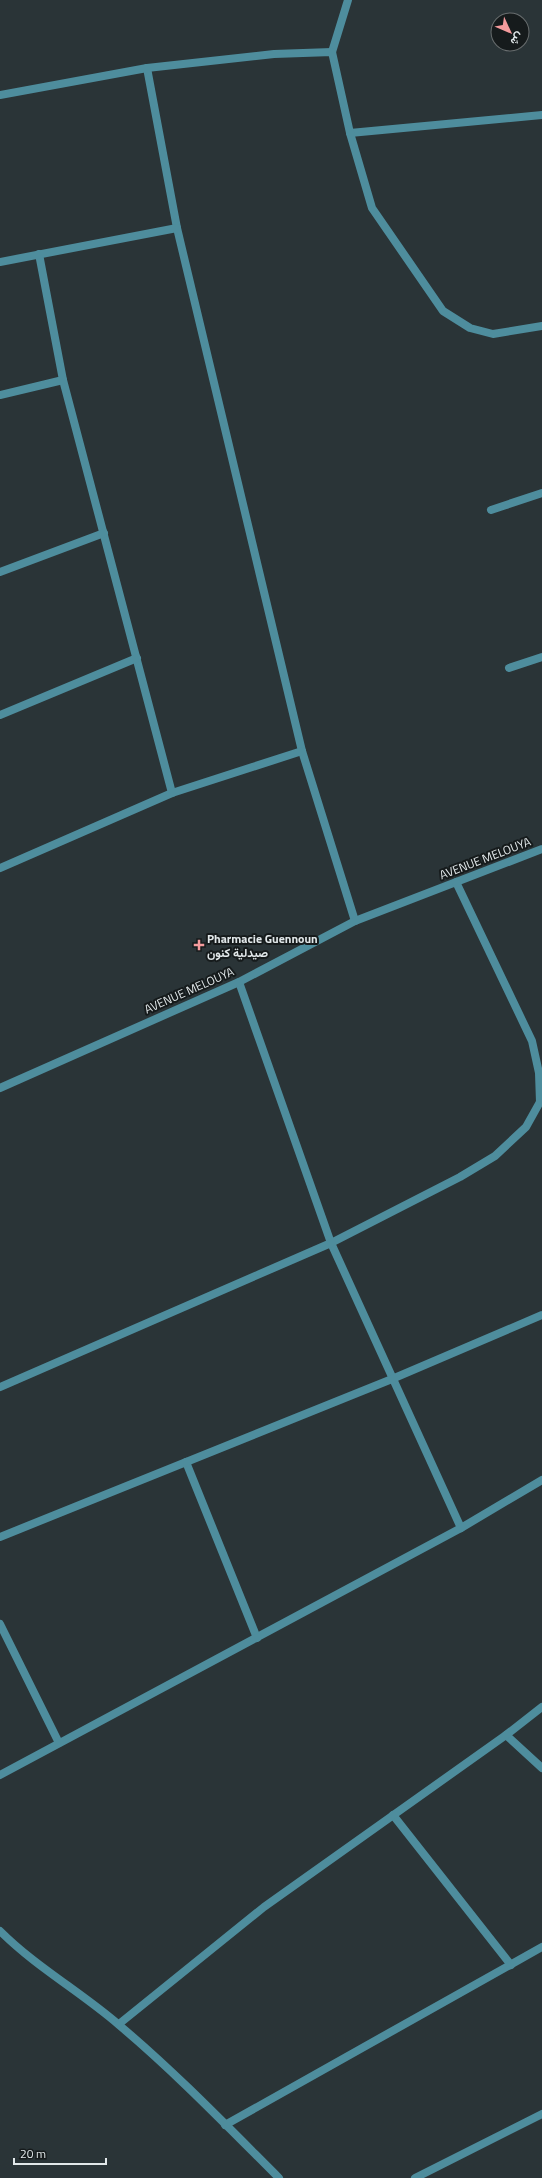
<svg xmlns="http://www.w3.org/2000/svg" width="542" height="2178" font-family="'Titillium Web',Vazirmatn,sans-serif">
  <style>
    .lines { fill: none; stroke-linecap: round; stroke-linejoin: round }
    .service { stroke: #4e8d9d; stroke-width: 8 }
    .minor { stroke: #4e8d9d; stroke-width: 8 }
    .poi-dot { fill: #f59b9d; stroke: #161b1c; stroke-width: 1.5 }
    .labels { text-anchor: middle; dominant-baseline: central; stroke-width: 4; stroke-linejoin: round; paint-order: stroke }
    .street-label { font-size: 12px; fill: #e2e8ea; stroke: #161b1c }
    .poi-label { font-size: 12px; font-weight: bold; fill: #e2e8ea; stroke: #161b1c; text-anchor: start }
  </style>
  <rect width="100%" height="100%" fill="#2a3437"/>
  <g class="lines">
    <g class="service">
      <path d="M332,52l16,-52"/>
      <path d="M350,133l192,-18"/>
      <path d="M393,1815l118,150"/>
      <path d="M225,2125l317,-178"/>
      <path d="M415,2178l127,-64"/>
    </g>
    <g class="minor">
      <path d="M147,68l30,160 125,523 53,170"/>
      <path d="M0,95l147,-27 127,-14 58,-2 18,81 22,75 71,103 27,17 23,6 49,-8"/>
      <path d="M39,254l24,126 109,413"/>
      <path d="M0,262l177,-34"/>
      <path d="M0,395l63,-15"/>
      <path d="M491,510l51,-17"/>
      <path d="M0,572l104,-39"/>
      <path d="M509,668l33,-11"/>
      <path d="M0,715l137,-57"/>
      <path d="M0,868l172,-75 130,-42"/>
      <path d="M239,982l92,261 130,285"/>
      <path d="M0,1088l239,-106 116,-61 187,-72"/>
      <path d="M0,1387l331,-144 129,-66 35,-21 31,-29 14,-25 -1,-29 -7,-32 -76,-159"/>
      <path d="M186,1462l71,176"/>
      <path d="M0,1537l392,-158 150,-64"/>
      <path d="M0,1624l59,119"/>
      <path d="M506,1735l36,33"/>
      <path d="M0,1775l461,-247 81,-48"/>
      <path d="M0,1931c36,36 81,61 119,94 56,47 108,101 160,153"/>
      <path d="M119,2024l145,-117 242,-172 36,-28"/>
    </g>
  </g>
  <path class="poi-dot" d="M197 939h4v4h4v4h-4v4h-4v-4h-4v-4h4z"/>
  <g class="labels">
    <g class="street-label">
      <text transform="translate(485 858) rotate(-21)">AVENUE MELOUYA</text>
      <text transform="translate(189 990) rotate(-24)">AVENUE MELOUYA</text>
    </g>
    <g class="poi-label">
      <text x="207" y="938">Pharmacie Guennoun<tspan x="207" dy="14">صيدلية كنون</tspan></text>
    </g>
  </g>
  <g transform="translate(510 32) rotate(134)"><circle r="19" fill="#161b1c" stroke="#686d6e"/>
  <path d="M0-3L7 15L0 10L-7 15Z" fill="#f59b9d"/>
  <text y="-6" font-size="11" font-weight="bold" text-anchor="middle" fill="#e2e8ea">ش</text>
  </g>
  <path d="M14 2158v6h92v-6" fill="none" stroke="#e2e8ea" stroke-width="2"/>
  <text x="20" y="2158" font-size="12" fill="#e2e8ea" stroke="#161b1c" stroke-width="3" paint-order="stroke">20 m</text>
</svg>
